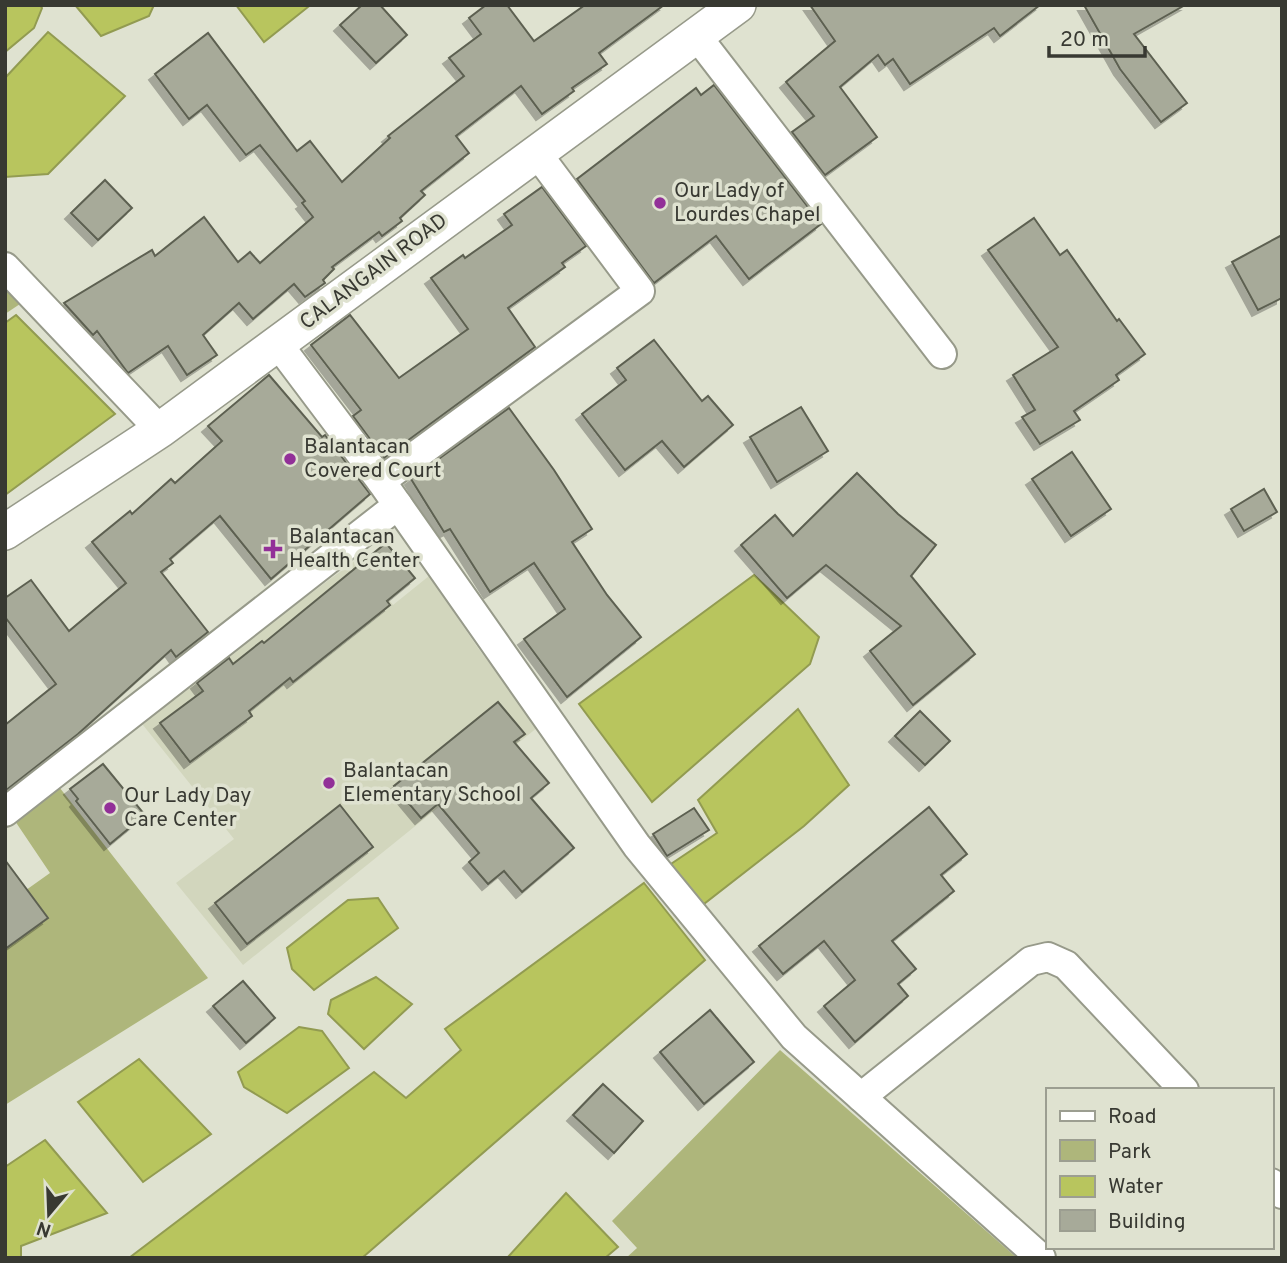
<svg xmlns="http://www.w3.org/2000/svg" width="1287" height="1263" font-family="Overpass,sans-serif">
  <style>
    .built { fill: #d2d6bd }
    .green { fill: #aeb67b }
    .water { fill: #b8c55e; stroke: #929b51; stroke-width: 2 }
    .building { fill: #a7aa99; stroke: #5d6051; stroke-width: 2; filter: url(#shadow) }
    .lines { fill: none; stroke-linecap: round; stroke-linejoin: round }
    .minor-casing { stroke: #979a8a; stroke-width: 32 }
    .tertiary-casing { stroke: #979a8a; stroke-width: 38 }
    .minor { stroke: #fff; stroke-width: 28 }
    .tertiary { stroke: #fff; stroke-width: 35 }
    .poi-dot { fill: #923098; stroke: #dfe2d0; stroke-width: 2.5 }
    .labels { text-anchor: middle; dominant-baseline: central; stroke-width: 7; stroke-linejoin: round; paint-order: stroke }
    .poi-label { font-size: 21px; fill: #383932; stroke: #dfe2d0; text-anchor: start }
    .street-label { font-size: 21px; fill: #383932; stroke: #dfe2d0 }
  </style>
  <defs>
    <filter id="shadow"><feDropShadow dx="-6" dy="6" stdDeviation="0" flood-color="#0004"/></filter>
  </defs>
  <rect width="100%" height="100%" fill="#dfe2d0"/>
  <path class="built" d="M356,560l37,45 36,-29 49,72 60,79 -295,238 -67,-82 58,-44 -95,-119z"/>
  <g class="green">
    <path d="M5,282l18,20 -18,12z"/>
    <path d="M56,783l152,195 -203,127v-200l45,-32 -35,-52z"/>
    <path d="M780,1050l237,208h-391l11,-10 -25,-27z"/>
  </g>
  <g class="water">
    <path d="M5,5h35l2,3 -8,20 -29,24z"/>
    <path d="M75,5h79l-5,11 -48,20z"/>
    <path d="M236,5h70l2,2 -44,35z"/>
    <path d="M48,32l77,64 -77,78 -43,3v-99z"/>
    <path d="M16,315l99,99 -110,81v-172z"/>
    <path d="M754,575l65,62 -9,27 -158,138 -73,-98z"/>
    <path d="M798,709l51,76 -45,41 -104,81 -32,-41 49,-33 -19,-33z"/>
    <path d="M644,883l61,77 -343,298h-233l245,-186 32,26 55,-48 -16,-21z"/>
    <path d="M378,898l20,30 -84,62 -22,-21 -5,-21 61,-48z"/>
    <path d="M376,977l36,27 -48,45 -36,-35 3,-14z"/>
    <path d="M299,1027l23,4 27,37 -62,45 -43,-26 -6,-15z"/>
    <path d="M139,1059l72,75 -68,48 -65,-80z"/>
    <path d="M45,1140l62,73 -86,33v12h-16v-91z"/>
    <path d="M566,1193l52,54 -13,11h-98z"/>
  </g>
  <g class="building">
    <path d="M362,5h18l27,30 -31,28 -36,-38z"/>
    <path d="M486,5h21l27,36 51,-36h79l-65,48 8,11 -35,24 2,3 -32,23 -21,-28 -65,50 13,17 -48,38 4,4 -25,23 2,3 -20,15 -3,-4 -47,35 2,2 -11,11 2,3 -20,14 -11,-13 -41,35 -14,-16 -36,32 14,20 -30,20 -19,-29 -40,27 -31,-42 -4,4 -29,-32 88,-53 3,6 49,-39 34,45 12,-10 10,11 53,-46 -11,-14 3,-2 -45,-56 -14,10 -39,-50 -18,14 -34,-45 53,-41 89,118 13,-10 32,41 48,-44 -2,-2 76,-60 -15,-18 32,-24 -12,-16z"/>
    <path d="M810,5h230l-40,31 -6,-8 -84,56 -17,-25 -8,6 -7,-10 -38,32 37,50 -52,38 -33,-43 22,-16 -28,-34 49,-41z"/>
    <path d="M1084,5h101l-51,29 53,69 -26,19 -41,-53z"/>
    <path d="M714,85l107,139 -72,55 -33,-43 -62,47 -77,-104 119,-91 5,7z"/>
    <path d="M105,180l27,28 -34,32 -27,-27z"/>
    <path d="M542,187l44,59 -24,17 3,4 -57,41 27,39 -151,111 -31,-42 8,-6 -50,-65 39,-30 49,63 69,-49 -37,-51 32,-23 2,3 47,-33 -8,-11z"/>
    <path d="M1034,218l26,37 7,-5 50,71 2,-2 26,35 -29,21 3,5 -45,31 6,9 -40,24 -18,-27 13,-7 -22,-35 45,-28 -70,-97z"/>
    <path d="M1282,235v63l-24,12 -26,-48z"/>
    <path d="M654,340l48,61 6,-5 25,29 -49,42 -22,-26 -37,29 -43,-56 44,-34 -9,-12z"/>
    <path d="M269,375l53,62 3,-2 45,59 -99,85 -51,-63 -50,43 3,4 -12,9 47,60 -32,25 -5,-7 -93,84 -73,57v-66l51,-41 -51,-67v-19l26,-18 38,51 57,-48 -34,-41 38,-31 2,3 39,-35 4,4 47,-42 -14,-15z"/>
    <path d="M801,407l27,44 -51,31 -27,-45z"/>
    <path d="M509,408l45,62 38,59 -20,13 35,53 34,42 -74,60 -43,-58 41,-30 -31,-46 -44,29 -40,-63 -6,3 -33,-53z"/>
    <path d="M1072,452l39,57 -40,27 -39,-57z"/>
    <path d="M857,473l41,41 38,31 -25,31 64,78 -62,51 -43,-54 31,-25 -75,-61 -39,33 -46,-53 34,-30 18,21z"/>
    <path d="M1264,489l13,23 -33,19 -13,-22z"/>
    <path d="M386,543l29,35 -28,23 3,4 -97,77 -3,-4 -41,33 3,5 -62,46 -30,-39 43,-32 -6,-8 32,-25 4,6 29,-23 2,2z"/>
    <path d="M498,702l27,32 -11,8 35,41 -18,15 43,50 -52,44 -18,-21 -16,13 -19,-22 10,-9 -41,-49 -17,14 -27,-32z"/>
    <path d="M920,711l30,30 -25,24 -30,-29z"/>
    <path d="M103,764l42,51 -35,29 -34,-43 2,-2 -8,-10z"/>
    <path d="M340,805l33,42 -126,97 -32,-41z"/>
    <path d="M929,807l38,47 -26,21 13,16 -62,50 24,28 -18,15 10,12 -53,46 -31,-36 31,-26 -31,-39 -41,33 -24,-28z"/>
    <path d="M694,808l15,22 -42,26 -14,-22z"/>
    <path d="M5,860l43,58 -43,31z"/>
    <path d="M243,981l32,37 -29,25 -33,-37z"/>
    <path d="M710,1010l44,52 -50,42 -44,-52z"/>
    <path d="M603,1084l40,37 -29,32 -41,-38z"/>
  </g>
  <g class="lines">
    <g class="minor-casing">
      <g id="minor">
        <path d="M696,35l246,319"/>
        <path d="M5,267l155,163"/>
        <path d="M278,344l103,137 256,365 157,191 247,221"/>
        <path d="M381,481l259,-190 -104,-139"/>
        <path d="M5,812l393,-307"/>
        <path d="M861,1097l170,-136 17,-4 18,8 118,125"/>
        <path d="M1271,1183l11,11"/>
      </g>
    </g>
    <g class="tertiary-casing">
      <path id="tertiary" d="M5,532l155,-102 578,-425"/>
    </g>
    <use href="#minor" class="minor"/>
    <use href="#tertiary" class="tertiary"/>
  </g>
  <g class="poi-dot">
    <circle cx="660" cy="203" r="7"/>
    <circle cx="290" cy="459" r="7"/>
    <path d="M269.5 538.5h7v7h7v7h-7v7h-7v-7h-7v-7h7z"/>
    <circle cx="329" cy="783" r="7"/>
    <circle cx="110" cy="808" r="7"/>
  </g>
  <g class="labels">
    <g class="poi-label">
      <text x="674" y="191">Our Lady of<tspan x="674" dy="24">Lourdes Chapel</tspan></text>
      <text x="304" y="447">Balantacan<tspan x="304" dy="24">Covered Court</tspan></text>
      <text x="289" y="537">Balantacan<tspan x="289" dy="24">Health Center</tspan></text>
      <text x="343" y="771">Balantacan<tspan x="343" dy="24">Elementary School</tspan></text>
      <text x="124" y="796">Our Lady Day<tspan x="124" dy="24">Care Center</tspan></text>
    </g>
    <g class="street-label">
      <text transform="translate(374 272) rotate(-37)">CALANGAIN ROAD</text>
    </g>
  </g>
  <rect width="1287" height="1263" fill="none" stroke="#383932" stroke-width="14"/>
  <rect x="1046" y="1088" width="228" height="161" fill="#dfe2d0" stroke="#9c9e91" stroke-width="2"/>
  <rect x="1060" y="1111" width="35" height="10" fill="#ffffff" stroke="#9c9e91" stroke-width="2"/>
  <text x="1108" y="1123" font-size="21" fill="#383932">Road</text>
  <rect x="1060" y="1140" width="35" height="21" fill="#aeb67b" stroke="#9c9e91" stroke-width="2"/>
  <text x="1108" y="1158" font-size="21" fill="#383932">Park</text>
  <rect x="1060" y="1176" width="35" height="21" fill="#b8c55e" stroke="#9c9e91" stroke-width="2"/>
  <text x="1108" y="1193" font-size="21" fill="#383932">Water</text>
  <rect x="1060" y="1210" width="35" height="21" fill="#a7aa99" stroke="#9c9e91" stroke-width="2"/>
  <text x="1108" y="1228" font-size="21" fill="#383932">Building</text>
  <g transform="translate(49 1214) rotate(199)" stroke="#dfe2d0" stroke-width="5" paint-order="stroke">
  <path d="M0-5L12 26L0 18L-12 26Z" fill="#383932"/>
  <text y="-10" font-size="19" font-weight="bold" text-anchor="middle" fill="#383932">N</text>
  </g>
  <path d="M1049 46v10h96v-10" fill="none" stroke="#383932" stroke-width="3.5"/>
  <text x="1060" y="46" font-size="21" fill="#383932" stroke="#dfe2d0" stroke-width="5" paint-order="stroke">20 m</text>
</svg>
